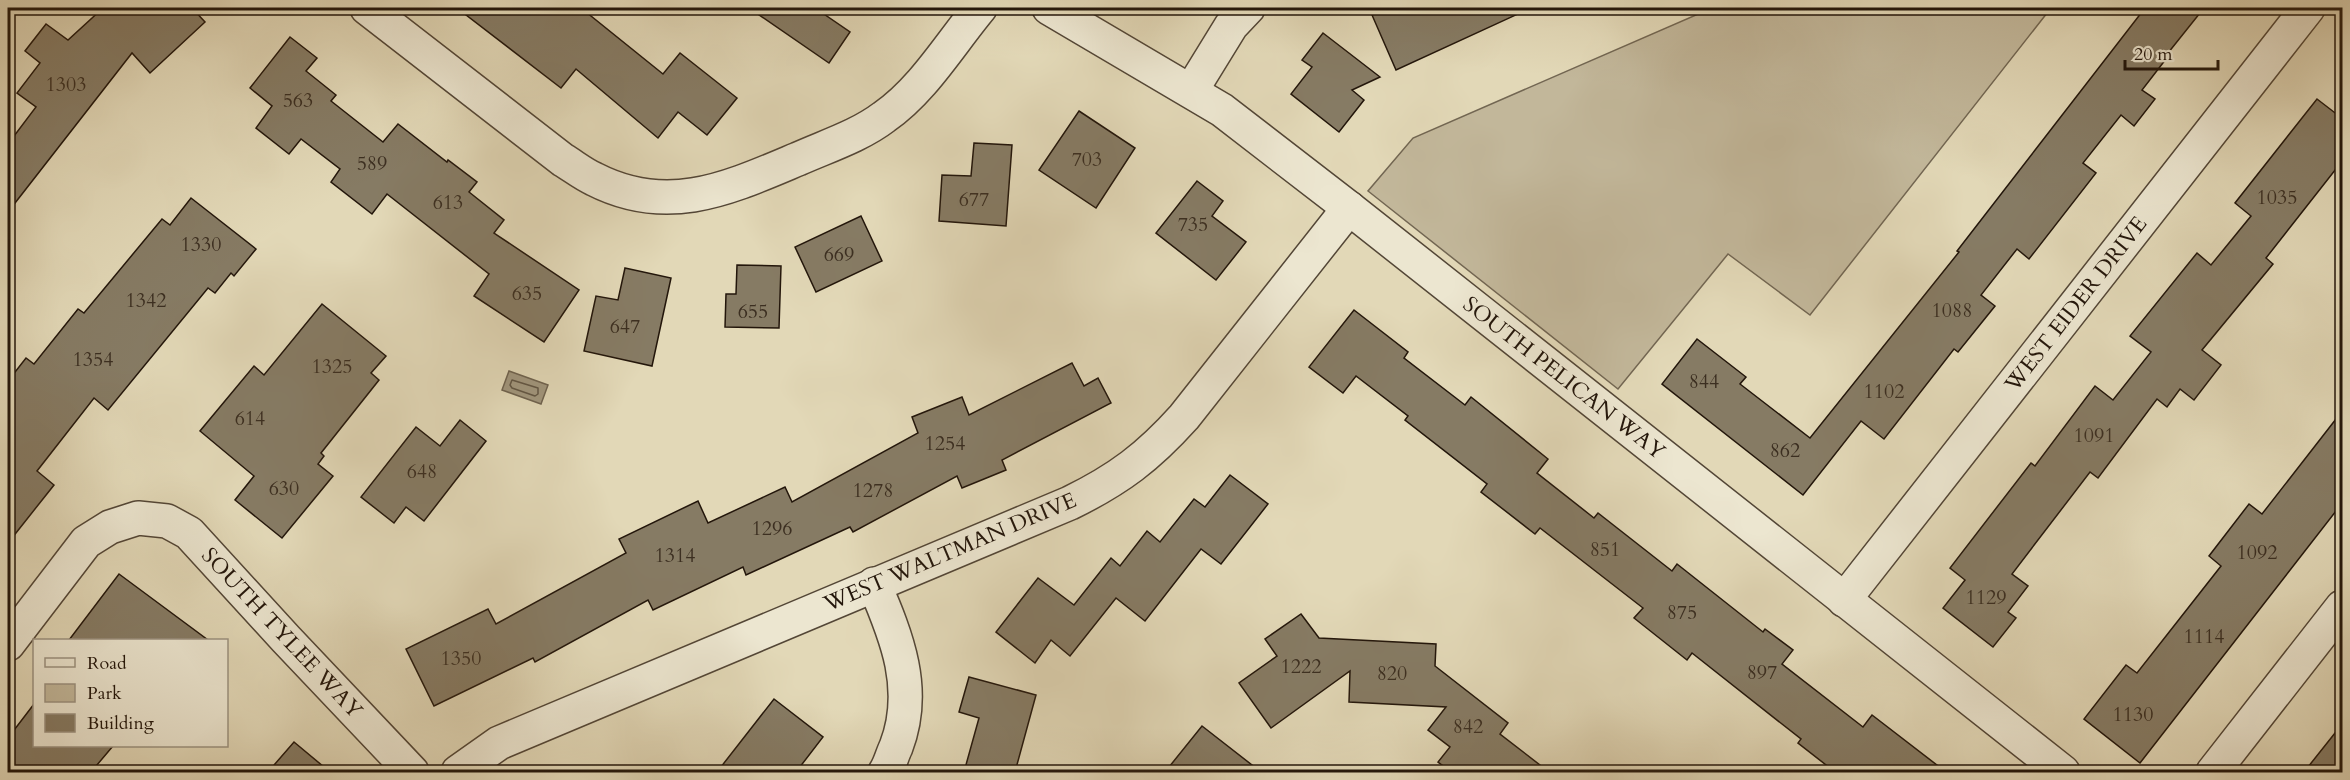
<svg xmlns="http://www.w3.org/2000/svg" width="2350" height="780" font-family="Cardo,serif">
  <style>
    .green { fill: #c2b79a; stroke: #726652; stroke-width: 1.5 }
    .water { fill: #a1967d; stroke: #6f634f; stroke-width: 1.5 }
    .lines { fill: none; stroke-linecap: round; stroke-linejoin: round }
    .shore { stroke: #625644; stroke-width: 1.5 }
    .building { fill: #867b64; stroke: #23160b; stroke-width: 1.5 }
    .minor-casing { stroke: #534636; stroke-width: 36 }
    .minor { stroke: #ece6d0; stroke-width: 33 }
    .labels { text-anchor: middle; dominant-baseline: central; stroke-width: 4.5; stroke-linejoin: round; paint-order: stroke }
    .number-label { font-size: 20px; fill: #3c2f21 }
    .street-label { font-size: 22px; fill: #23160b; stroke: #ece6d0 }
  </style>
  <rect width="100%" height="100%" fill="#e2d8b7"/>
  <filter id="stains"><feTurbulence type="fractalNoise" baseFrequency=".00333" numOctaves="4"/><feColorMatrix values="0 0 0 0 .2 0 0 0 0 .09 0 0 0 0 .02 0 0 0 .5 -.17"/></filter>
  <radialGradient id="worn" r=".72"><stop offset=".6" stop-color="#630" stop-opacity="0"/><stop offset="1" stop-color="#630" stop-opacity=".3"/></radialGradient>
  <path class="green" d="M1712,8h339l-241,307 -82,-61 -110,135 -250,-198 45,-53z"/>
  <path class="water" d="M509,371l39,14 -7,19 -39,-14z"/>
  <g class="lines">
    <path class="shore" d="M512,380l26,8v6l-3,2 -23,-8 -2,-3z"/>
  </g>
  <g class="building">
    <path d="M103,8h89l13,14 -55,51 -18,-20 -124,159v-68l28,-37 -19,-14 23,-30 -15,-12 21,-27 22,16z"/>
    <path d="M457,8h124l82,66 17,-21 57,45 -30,37 -29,-23 -20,26 -82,-69 -15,19z"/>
    <path d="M749,8h66l35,24 -21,31z"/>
    <path d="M1389,8h142l-135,62 -24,-55z"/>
    <path d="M2145,8h59l-40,50 2,1 -24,31 13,9 -21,27 -13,-11 -38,48 13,10 -67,86 -12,-10 -36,46 14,11 -37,46 -4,-3 -70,90 -23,-18 -58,74 -141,-111 35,-45 49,38 -6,7 70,54 149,-186 -2,-1z"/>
    <path d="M1323,33l57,44 -28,13 12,10 -25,32 -48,-38 21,-27 -10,-7z"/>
    <path d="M290,37l27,21 -11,13 30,24 -5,6 52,41 15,-18 49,38 1,-2 29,22 -8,10 35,28 -10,13 85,57 -35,52 -70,-46 15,-22 -102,-80 -15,20 -41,-32 9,-13 -39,-30 -12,15 -33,-26 16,-22 -22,-18z"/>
    <path d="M2317,99l26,20v41l-77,98 7,6 -71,86 19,15 -27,35 -14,-11 -13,18 -10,-8 -59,79 -8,-6 -78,102 16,12 -20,26 8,6 -23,29 -50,-39 22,-28 -15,-12 81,-105 4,3 60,-80 18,14 38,-48 -21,-16 67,-83 14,12 40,-49 -16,-13z"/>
    <path d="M1079,111l56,37 -39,60 -57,-38z"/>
    <path d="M974,143l38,2 -6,81 -67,-5 3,-46 29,1z"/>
    <path d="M1197,181l26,20 -11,15 34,26 -30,38 -60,-47z"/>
    <path d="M191,198l65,51 -22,27 -3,-3 -16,20 -7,-5 -100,122 -14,-12 -57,73 17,14 -46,58v-162l18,-23 8,6 44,-55 6,4 78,-94 8,6z"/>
    <path d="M861,216l21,45 -66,31 -21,-45z"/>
    <path d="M737,265l44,1 -2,62 -54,-1 1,-33h10z"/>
    <path d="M625,268l46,10 -19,88 -68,-15 12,-55 22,4z"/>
    <path d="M322,304l64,52 -15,17 8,7 -58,73 3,3 -6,8 15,12 -51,62 -47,-38 19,-24 -54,-45 54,-65 10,9z"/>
    <path d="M1354,310l54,42 -4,6 61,47 6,-8 77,62 -11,14 57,45 4,-5 74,58 5,-7 86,68 2,-3 28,21 -11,14 81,63 9,-12 74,57h-111l-37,-29 3,-4 -109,-86 -5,7 -53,-42 9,-10 -103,-80 -5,6 -54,-42 6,-8 -82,-64 3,-4 -52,-40 -13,17 -34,-26z"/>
    <path d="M1072,363l12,23 14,-8 13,25 -109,57 4,10 -44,18 -5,-12 -104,56 -3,-5 -104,48 -3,-8 -90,43 -5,-10 -113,62 -2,-4 -99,48 -28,-57 82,-40 8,15 130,-71 -7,-14 79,-38 10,22 77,-36 7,15 126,-69 -6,-16 50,-20 7,18z"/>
    <path d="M2343,410v92l-203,261 -56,-44 42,-54 11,8 84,-107 -12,-10 40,-52 13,10z"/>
    <path d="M460,420l26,21 -62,80 -18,-14 -12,16 -33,-26 55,-70 24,19z"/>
    <path d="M1230,475l38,29 -47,60 -20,-15 -56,72 -29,-23 -46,58 -19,-16 -16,23 -39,-31 42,-54 36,27 37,-47 9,8 27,-35 13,11 34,-43 11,8z"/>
    <path d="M119,574l89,66h-139z"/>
    <path d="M1301,614l18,24 117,6 -1,22 73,57 -8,11 49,38h-98l-13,-10 12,-15 -22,-17 18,-23 -97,-5 1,-31 -79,57 -32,-45 38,-27 -12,-17z"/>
    <path d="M969,677l67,18 -21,77h-51l15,-54 -20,-6z"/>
    <path d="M774,699l49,38 -27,35h-79z"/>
    <path d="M34,704v42h79l-22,26h-83v-34z"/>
    <path d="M2343,723v49h-39z"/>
    <path d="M1202,726l59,46h-96z"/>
    <path d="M294,742l36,30h-62z"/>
  </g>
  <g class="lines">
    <g class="minor-casing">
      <g id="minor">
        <path d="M367,8l196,152c10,6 20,14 31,19 74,38 135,9 204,-20 29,-13 61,-23 86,-42 39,-27 66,-73 96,-109"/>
        <path d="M1049,8l173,102 127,98 714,564"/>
        <path d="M1191,91l40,-65 17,-18"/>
        <path d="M874,584c23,53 44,106 22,163 -4,8 -6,18 -11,25"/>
        <path d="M1844,600l464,-592"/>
        <path d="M8,644l78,-102 24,-15 28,-9 29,3 22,12 97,106 126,133"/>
        <path d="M458,772l41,-29 571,-240c49,-24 78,-46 114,-86l165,-209"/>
        <path d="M2213,772l129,-165"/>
      </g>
    </g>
    <use href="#minor" class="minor"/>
  </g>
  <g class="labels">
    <g class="number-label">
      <text x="66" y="84">1303</text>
      <text x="298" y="100">563</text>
      <text x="1087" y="159">703</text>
      <text x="372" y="163">589</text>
      <text x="2277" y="197">1035</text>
      <text x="974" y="199">677</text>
      <text x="448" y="202">613</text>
      <text x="1193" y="224">735</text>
      <text x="201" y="244">1330</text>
      <text x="839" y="254">669</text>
      <text x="527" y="293">635</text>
      <text x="146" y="300">1342</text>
      <text x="1952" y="310">1088</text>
      <text x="753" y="311">655</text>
      <text x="625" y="326">647</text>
      <text x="93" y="359">1354</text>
      <text x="332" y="366">1325</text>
      <text x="1704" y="381">844</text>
      <text x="1884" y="391">1102</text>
      <text x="250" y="418">614</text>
      <text x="2094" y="435">1091</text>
      <text x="945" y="443">1254</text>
      <text x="1785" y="450">862</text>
      <text x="422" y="471">648</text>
      <text x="284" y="488">630</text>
      <text x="873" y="490">1278</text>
      <text x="772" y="528">1296</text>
      <text x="1605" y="549">851</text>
      <text x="2257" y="552">1092</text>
      <text x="675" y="555">1314</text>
      <text x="1986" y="597">1129</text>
      <text x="1682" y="612">875</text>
      <text x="2204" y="636">1114</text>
      <text x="461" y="658">1350</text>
      <text x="1301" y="666">1222</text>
      <text x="1762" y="672">897</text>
      <text x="1392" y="673">820</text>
      <text x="2133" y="714">1130</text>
      <text x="1468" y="726">842</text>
    </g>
    <g class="street-label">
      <text transform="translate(2076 304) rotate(-52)">WEST EIDER DRIVE</text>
      <text transform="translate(1564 378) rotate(38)">SOUTH PELICAN WAY</text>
      <text transform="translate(950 552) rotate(-23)">WEST WALTMAN DRIVE</text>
      <text transform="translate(282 633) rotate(47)">SOUTH TYLEE WAY</text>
    </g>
  </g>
  <rect width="2350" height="780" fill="none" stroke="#e2d8b7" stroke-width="30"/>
  <rect x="9" y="9" width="2332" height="762" fill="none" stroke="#23160b" stroke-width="3"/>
  <rect x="15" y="15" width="2320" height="750" fill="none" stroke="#23160b" stroke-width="1.5"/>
  <rect x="33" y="639" width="195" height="108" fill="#ece6d0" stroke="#9c9381" stroke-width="1.5"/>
  <rect x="45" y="658" width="30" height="9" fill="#ece6d0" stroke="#9c9381" stroke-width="1.5"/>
  <text x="87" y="669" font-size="18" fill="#23160b">Road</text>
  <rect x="45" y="684" width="30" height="18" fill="#c2b79a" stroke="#9c9381" stroke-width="1.5"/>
  <text x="87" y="699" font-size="18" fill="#23160b">Park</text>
  <rect x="45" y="714" width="30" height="18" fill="#867b64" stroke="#9c9381" stroke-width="1.5"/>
  <text x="87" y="729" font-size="18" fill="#23160b">Building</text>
  <path d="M2125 60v9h93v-9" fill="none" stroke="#23160b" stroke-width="3"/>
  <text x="2134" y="60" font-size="18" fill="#23160b" stroke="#ece6d0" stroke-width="4.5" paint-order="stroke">20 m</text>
  <rect width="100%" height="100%" filter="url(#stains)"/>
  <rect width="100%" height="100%" fill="url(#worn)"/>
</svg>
